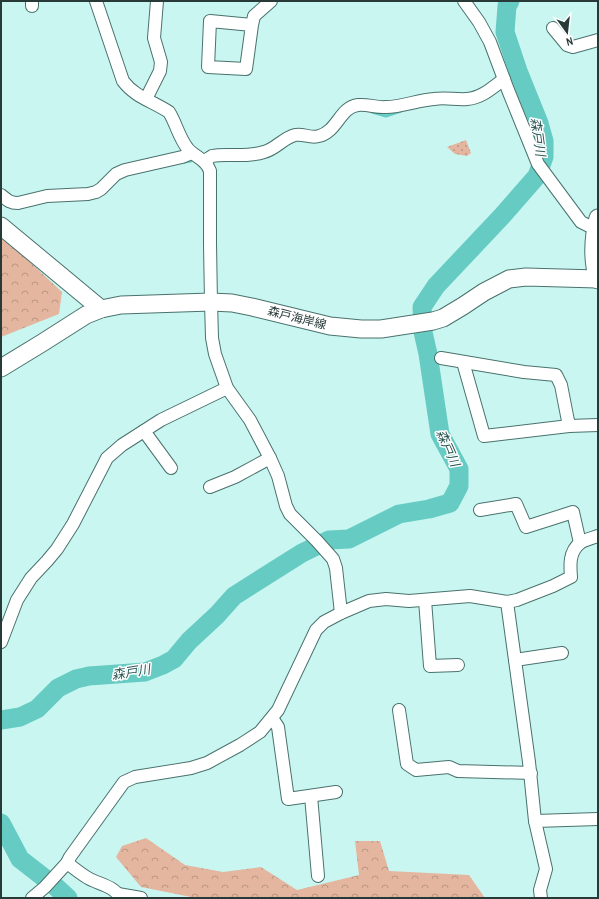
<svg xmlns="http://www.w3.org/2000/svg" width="599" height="899" font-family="'Archivo Narrow','Noto Sans JP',sans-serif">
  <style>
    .forest { fill: url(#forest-crowns) }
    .park { fill: url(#park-dots) }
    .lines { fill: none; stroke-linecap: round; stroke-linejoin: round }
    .stream { stroke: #66ccc3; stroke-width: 3 }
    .river { stroke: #66ccc3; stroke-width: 19 }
    .street-casing { stroke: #49726d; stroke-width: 14 }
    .secondary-casing { stroke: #49726d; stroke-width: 19 }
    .street { stroke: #fff; stroke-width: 12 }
    .secondary { stroke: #fff; stroke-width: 17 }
    .labels { text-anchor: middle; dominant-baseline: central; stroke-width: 3; stroke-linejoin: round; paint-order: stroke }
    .street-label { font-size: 12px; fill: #283a38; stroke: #fff }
    .water-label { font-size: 13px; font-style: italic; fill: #2b5854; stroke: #fff }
  </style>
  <defs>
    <pattern id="forest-crowns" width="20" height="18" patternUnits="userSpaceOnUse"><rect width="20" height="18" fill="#e4b69f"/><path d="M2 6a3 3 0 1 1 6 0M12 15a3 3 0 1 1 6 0" fill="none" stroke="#b99583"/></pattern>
    <pattern id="park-dots" width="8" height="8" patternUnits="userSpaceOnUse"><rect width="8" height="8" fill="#e4b69f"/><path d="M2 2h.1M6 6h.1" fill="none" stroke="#b99583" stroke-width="1.8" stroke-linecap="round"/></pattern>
  </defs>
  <rect width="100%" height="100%" fill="#caf6f1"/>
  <g class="forest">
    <path d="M1,235l61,57 -3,22 -58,23z"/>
    <path d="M146,838l39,27 38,7 38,-5 36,23 62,-15 -4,-34h25l9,30 80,4 16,23h-289l-55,-11 -25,-30 6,-11z"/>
  </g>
  <path class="park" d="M466,140l5,13 -4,3 -12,-2 -8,-7z"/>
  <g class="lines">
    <g class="stream">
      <path d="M508,81l10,-10"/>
      <path d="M372,112l14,4 15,-5"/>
      <path d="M184,162l7,-1"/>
    </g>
    <g class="river">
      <path d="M1,720l19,-3 17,-8 21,-21 18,-9 13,-3 56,-4 18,-7 11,-6 15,-18 28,-26 17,-19 68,-43 27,-13 20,-1 50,-25 30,-5 21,-6 9,-17v-17l-19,-35 -12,-80 -5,-22 -1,-25 14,-21 66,-70 35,-40 7,-19v-16l-5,-18 -21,-52 -13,-39 2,-26 3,-5"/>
      <path d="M1,823l19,36 36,28 12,11"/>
    </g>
    <g class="street-casing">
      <g id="street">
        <path d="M96,1l27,80c12,16 29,20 46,31 7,11 10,26 19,37 7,8 18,10 22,22v73l1,58 1,36 3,16 12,34 23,32 20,38 8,18 8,30 4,8 27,27 16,18 3,9 5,45"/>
        <path d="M464,1l15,21 11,20 18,48 30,74 43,58 14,7"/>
        <path d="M32,6v-5"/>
        <path d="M252,25l-42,-4 -2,46 38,2 6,-44 2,-9 17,-15"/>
        <path d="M553,28l14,17 6,2 25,-7"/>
        <path d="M146,99l14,-28 1,-9 -7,-24 3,-37"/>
        <path d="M204,161c3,-1 6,-4 8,-5 5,-1 11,-1 15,-1 12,0 25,1 37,-3 12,-3 19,-14 31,-17 8,-2 16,4 24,1 18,-4 21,-29 39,-31 10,-1 19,3 28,2 16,0 32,-7 48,-8 11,-2 22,1 33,0 15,-1 26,-12 37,-20"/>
        <path d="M1,195c6,5 9,8 17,8l29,-7 41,-2 8,-2 5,-3 15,-15 9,-4 57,-13 10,-4"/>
        <path d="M441,358l83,14 32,3 5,10 8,41 29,-1"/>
        <path d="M463,362l21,74 85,-10"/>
        <path d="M144,431l27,37"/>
        <path d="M210,487l25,-10 35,-19"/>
        <path d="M480,510l36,-6 10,23 47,-15 7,31"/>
        <path d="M425,600l5,66 28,-1"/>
        <path d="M507,602l22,160 6,59 11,48 -6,21 1,8"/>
        <path d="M1,642l16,-42 14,-22 16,-17 10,-12 16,-25 34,-66 15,-13 39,-25 66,-32"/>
        <path d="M515,660l47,-7"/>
        <path d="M399,710l8,54 9,6 33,-3 9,4 73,2"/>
        <path d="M272,718l6,9 10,72 48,-7"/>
        <path d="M311,796l7,80"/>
        <path d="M535,821l63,-2"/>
        <path d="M67,863l3,-6 54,-75 11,-5 56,-9 16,-5 33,-18 20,-13 18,-22 38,-80 8,-8 17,-9 28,-12 17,-2 23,2 61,-5 37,6 10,-2 36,-14 18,-9c-1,-12 -2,-25 9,-34 4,-3 12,-5 18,-7"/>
        <path d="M118,894l23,4"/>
        <path d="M32,898l13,-11 22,-24c7,5 14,11 21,15 10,6 27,8 32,20"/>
      </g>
    </g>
    <g class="secondary-casing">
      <g id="secondary">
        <path d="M598,218c-5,20 -6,42 0,62"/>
        <path d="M1,226l100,83"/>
        <path d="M1,368l41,-25 44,-28 15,-6 20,-4 90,-3 21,1 20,4 78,19 31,3h20l52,-8 10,-3 20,-12 21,-14 25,-13 17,-2 71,2"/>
      </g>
    </g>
    <use href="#street" class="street"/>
    <use href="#secondary" class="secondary"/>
  </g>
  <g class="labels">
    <g class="street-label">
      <text transform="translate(297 318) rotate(14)">森戸海岸線</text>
    </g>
    <g class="water-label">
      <text transform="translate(538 137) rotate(82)">森戸川</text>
      <text transform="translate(448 448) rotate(66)">森戸川</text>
      <text transform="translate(131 672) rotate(-9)">森戸川</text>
    </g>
  </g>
  <rect width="599" height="899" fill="none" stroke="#283a38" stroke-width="4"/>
  <g transform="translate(567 32) rotate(165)" stroke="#ffffff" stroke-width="3" paint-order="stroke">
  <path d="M0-3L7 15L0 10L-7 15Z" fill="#283a38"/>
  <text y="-6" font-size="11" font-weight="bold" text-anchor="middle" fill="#283a38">N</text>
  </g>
</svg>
